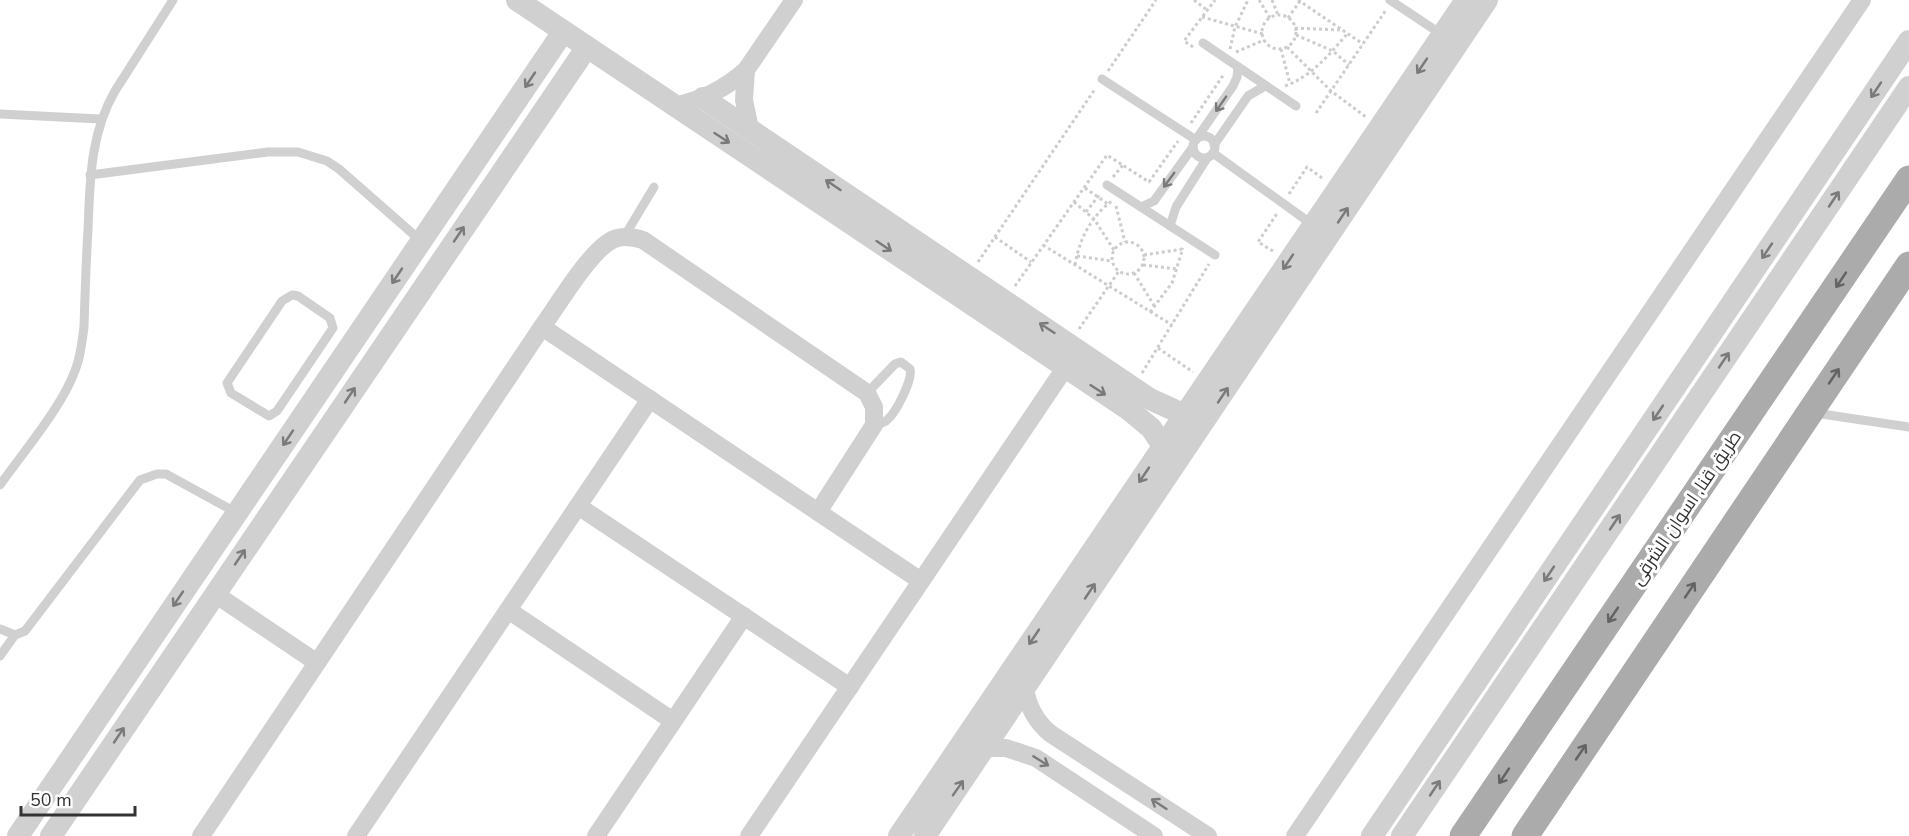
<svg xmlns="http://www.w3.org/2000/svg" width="1909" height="836" font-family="'Nunito Sans',Cairo,sans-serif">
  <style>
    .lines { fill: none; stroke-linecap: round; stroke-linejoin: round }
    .path { stroke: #cdcdcd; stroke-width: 3; stroke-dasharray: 3 3; stroke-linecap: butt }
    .service { stroke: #d0d0d0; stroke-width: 9 }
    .minor { stroke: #d0d0d0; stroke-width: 18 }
    .tertiary { stroke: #d0d0d0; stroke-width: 22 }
    .primary { stroke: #ababab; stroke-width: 27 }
    .oneway { stroke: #7a7a7a }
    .oneway2 { stroke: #636363 }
    .labels { text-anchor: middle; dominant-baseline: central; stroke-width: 6; stroke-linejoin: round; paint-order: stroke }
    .street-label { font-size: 18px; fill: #333; stroke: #fff }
  </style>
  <rect width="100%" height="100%" fill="#fff"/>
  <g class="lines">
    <g class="path">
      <path d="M1194,0l13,10"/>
      <path d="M1259,0l11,18"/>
      <path d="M1272,0l6,15"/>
      <path d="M1298,0l65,44"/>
      <circle cx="1279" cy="32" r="17"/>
      <path d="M1202,17l61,17"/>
      <path d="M1288,18l12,-17"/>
      <path d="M1295,28l46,2"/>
      <path d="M1296,35l37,16 16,14"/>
      <path d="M1193,47l-9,-6 31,-41"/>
      <path d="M1287,47l44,44 35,26"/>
      <path d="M1230,49l5,-22 13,-27"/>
      <path d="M1281,49l9,35"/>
      <path d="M1236,52l28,-12"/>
      <path d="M1108,71l48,-71"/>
      <path d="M1285,86c27,-10 44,-31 62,-52"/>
      <path d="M1316,113l70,-103"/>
      <path d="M1191,123l33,-49"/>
      <path d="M1113,177l10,-12"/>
      <path d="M1085,188l23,16"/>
      <path d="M1289,194l18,-27 15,11"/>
      <path d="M1074,202l20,17 20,31"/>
      <path d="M1116,206l9,36"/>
      <path d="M1086,212l14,-18"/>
      <path d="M995,237l36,25"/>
      <circle cx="1128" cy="258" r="16"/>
      <path d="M1043,245l129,80"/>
      <path d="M1273,251l-15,-9 20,-30"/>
      <path d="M1144,255l39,-6"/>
      <path d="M1077,256l35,5"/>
      <path d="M978,262l117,-173"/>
      <path d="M1075,265c4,-25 16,-49 37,-64"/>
      <path d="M1143,265l34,4"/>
      <path d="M1134,273l21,34"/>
      <path d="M1015,286l92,-131 42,27 29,-41"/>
      <path d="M1150,312l22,-29 11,-35"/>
      <path d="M1079,329l40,-58"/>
      <path d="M1158,348l35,24"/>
      <path d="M1142,373l67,-109"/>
    </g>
    <g class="service">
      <path d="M1390,0l51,34"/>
      <path d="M1203,43l93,63"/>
      <path d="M1102,79l94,61"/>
      <path d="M0,114l100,5"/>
      <circle cx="1204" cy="147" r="11"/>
      <path d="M1197,138l36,-52 4,-9 1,-10"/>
      <path d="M1214,145l34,-49 17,-10"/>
      <path d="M1213,153l100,72"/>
      <path d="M90,175l178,-23h30l29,9 12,8 82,72"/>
      <path d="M1107,185l108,70"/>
      <path d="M1141,207l13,-6 39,-54"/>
      <path d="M1170,226l6,-19 31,-49"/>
      <path d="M624,237l30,-50"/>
      <path d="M292,295l6,1 32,22 3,10 -56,83 -8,5 -38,-23 -4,-10 55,-82z"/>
      <path d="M867,393l28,-29 6,-2 9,7c3,10 -14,44 -23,51 -3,3 -8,4 -13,5"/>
      <path d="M1815,413l94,14"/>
      <path d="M0,485c24,-34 63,-79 76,-117 5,-13 6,-27 8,-41 1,-33 2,-65 4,-97 2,-49 2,-96 27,-139l58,-91"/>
      <path d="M0,629l15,6 10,-4 115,-151 17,-6h9l71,39"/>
      <path d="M0,656l15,-21"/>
    </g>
    <g class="minor">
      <path d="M746,70l-2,30 6,29"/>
      <path d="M673,106c28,-6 51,-16 73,-36l48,-70"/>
      <path d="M542,327l379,254"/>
      <path d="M578,506l272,181"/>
      <path d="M215,594l101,68"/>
      <path d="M508,610l165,111"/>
      <path d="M1025,688c3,20 11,34 26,46l157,102"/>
      <path d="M985,748h21l30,10 118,78"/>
      <path d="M201,836l341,-509c16,-22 47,-75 70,-87 10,-5 21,-3 31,0l224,153 7,14v18l-56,87"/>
      <path d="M356,836l294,-437"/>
      <path d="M596,836l148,-220"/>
      <path d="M749,836l316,-468"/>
      <path d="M1295,836l567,-836"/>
    </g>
    <g class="tertiary">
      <path d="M517,0l611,409 23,19 19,28"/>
      <path d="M703,98l447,301 35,16 14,3"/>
      <path d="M18,836l545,-804"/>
      <path d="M51,836l536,-789"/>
      <path d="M899,836l567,-836"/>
      <path d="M925,836l562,-836"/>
      <path d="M1372,836l537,-795"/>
      <path d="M1402,836l507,-749"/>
    </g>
    <g class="primary">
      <path d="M1463,836l446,-657"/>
      <path d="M1525,836l384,-571"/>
    </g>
  </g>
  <defs><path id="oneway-shaft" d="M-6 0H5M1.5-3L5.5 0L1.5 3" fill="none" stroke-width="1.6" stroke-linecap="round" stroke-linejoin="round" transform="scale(1.5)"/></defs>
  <g class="oneway">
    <use href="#oneway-shaft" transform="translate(1422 66) rotate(124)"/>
    <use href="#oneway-shaft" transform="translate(530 80) rotate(124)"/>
    <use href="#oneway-shaft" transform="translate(1876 90) rotate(124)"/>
    <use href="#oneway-shaft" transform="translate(1221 104) rotate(125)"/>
    <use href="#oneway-shaft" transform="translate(722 138) rotate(33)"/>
    <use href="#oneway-shaft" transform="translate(1169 180) rotate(126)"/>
    <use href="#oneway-shaft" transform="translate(833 185) rotate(-146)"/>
    <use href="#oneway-shaft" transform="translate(1834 199) rotate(-56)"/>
    <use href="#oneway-shaft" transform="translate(1343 215) rotate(-56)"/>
    <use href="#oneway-shaft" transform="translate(459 234) rotate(-56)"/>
    <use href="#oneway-shaft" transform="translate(884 246) rotate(34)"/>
    <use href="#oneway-shaft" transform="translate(1767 251) rotate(124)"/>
    <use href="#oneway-shaft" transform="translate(1288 262) rotate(124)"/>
    <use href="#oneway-shaft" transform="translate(397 276) rotate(124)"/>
    <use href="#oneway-shaft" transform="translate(1047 328) rotate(-147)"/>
    <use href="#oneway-shaft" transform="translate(1724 360) rotate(-56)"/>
    <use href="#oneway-shaft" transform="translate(1098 390) rotate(33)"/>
    <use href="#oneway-shaft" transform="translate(350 395) rotate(-56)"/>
    <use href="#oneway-shaft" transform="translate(1223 395) rotate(-56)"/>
    <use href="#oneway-shaft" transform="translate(1658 413) rotate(124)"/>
    <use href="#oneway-shaft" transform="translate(288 438) rotate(124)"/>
    <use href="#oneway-shaft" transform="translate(1144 475) rotate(124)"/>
    <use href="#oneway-shaft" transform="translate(1615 522) rotate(-56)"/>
    <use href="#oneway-shaft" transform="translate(240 557) rotate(-56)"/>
    <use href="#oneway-shaft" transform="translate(1549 574) rotate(124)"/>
    <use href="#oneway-shaft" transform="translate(1090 591) rotate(-56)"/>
    <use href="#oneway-shaft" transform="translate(178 599) rotate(124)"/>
    <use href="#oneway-shaft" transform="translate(1034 637) rotate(124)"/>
    <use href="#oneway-shaft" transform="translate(119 735) rotate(-56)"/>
    <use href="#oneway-shaft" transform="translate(1041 761) rotate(32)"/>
    <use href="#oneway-shaft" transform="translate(958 788) rotate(-55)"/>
    <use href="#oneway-shaft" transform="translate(1435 788) rotate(-56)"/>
    <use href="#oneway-shaft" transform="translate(1159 804) rotate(-147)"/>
  </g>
  <g class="oneway2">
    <use href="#oneway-shaft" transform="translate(1841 280) rotate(124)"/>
    <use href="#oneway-shaft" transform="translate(1834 376) rotate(-56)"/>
    <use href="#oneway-shaft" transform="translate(1690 590) rotate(-56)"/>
    <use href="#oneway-shaft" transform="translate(1613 615) rotate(124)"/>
    <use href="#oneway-shaft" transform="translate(1581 752) rotate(-56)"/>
    <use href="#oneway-shaft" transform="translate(1504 776) rotate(124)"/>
  </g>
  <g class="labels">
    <g class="street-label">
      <text transform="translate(1686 508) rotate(-56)">طريق قنا, اسوان الشرقى</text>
    </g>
  </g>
  <path d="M21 806v9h114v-9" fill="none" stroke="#333333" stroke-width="3"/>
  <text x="30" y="806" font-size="18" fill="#333333" stroke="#ffffff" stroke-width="4.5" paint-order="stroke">50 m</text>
</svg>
